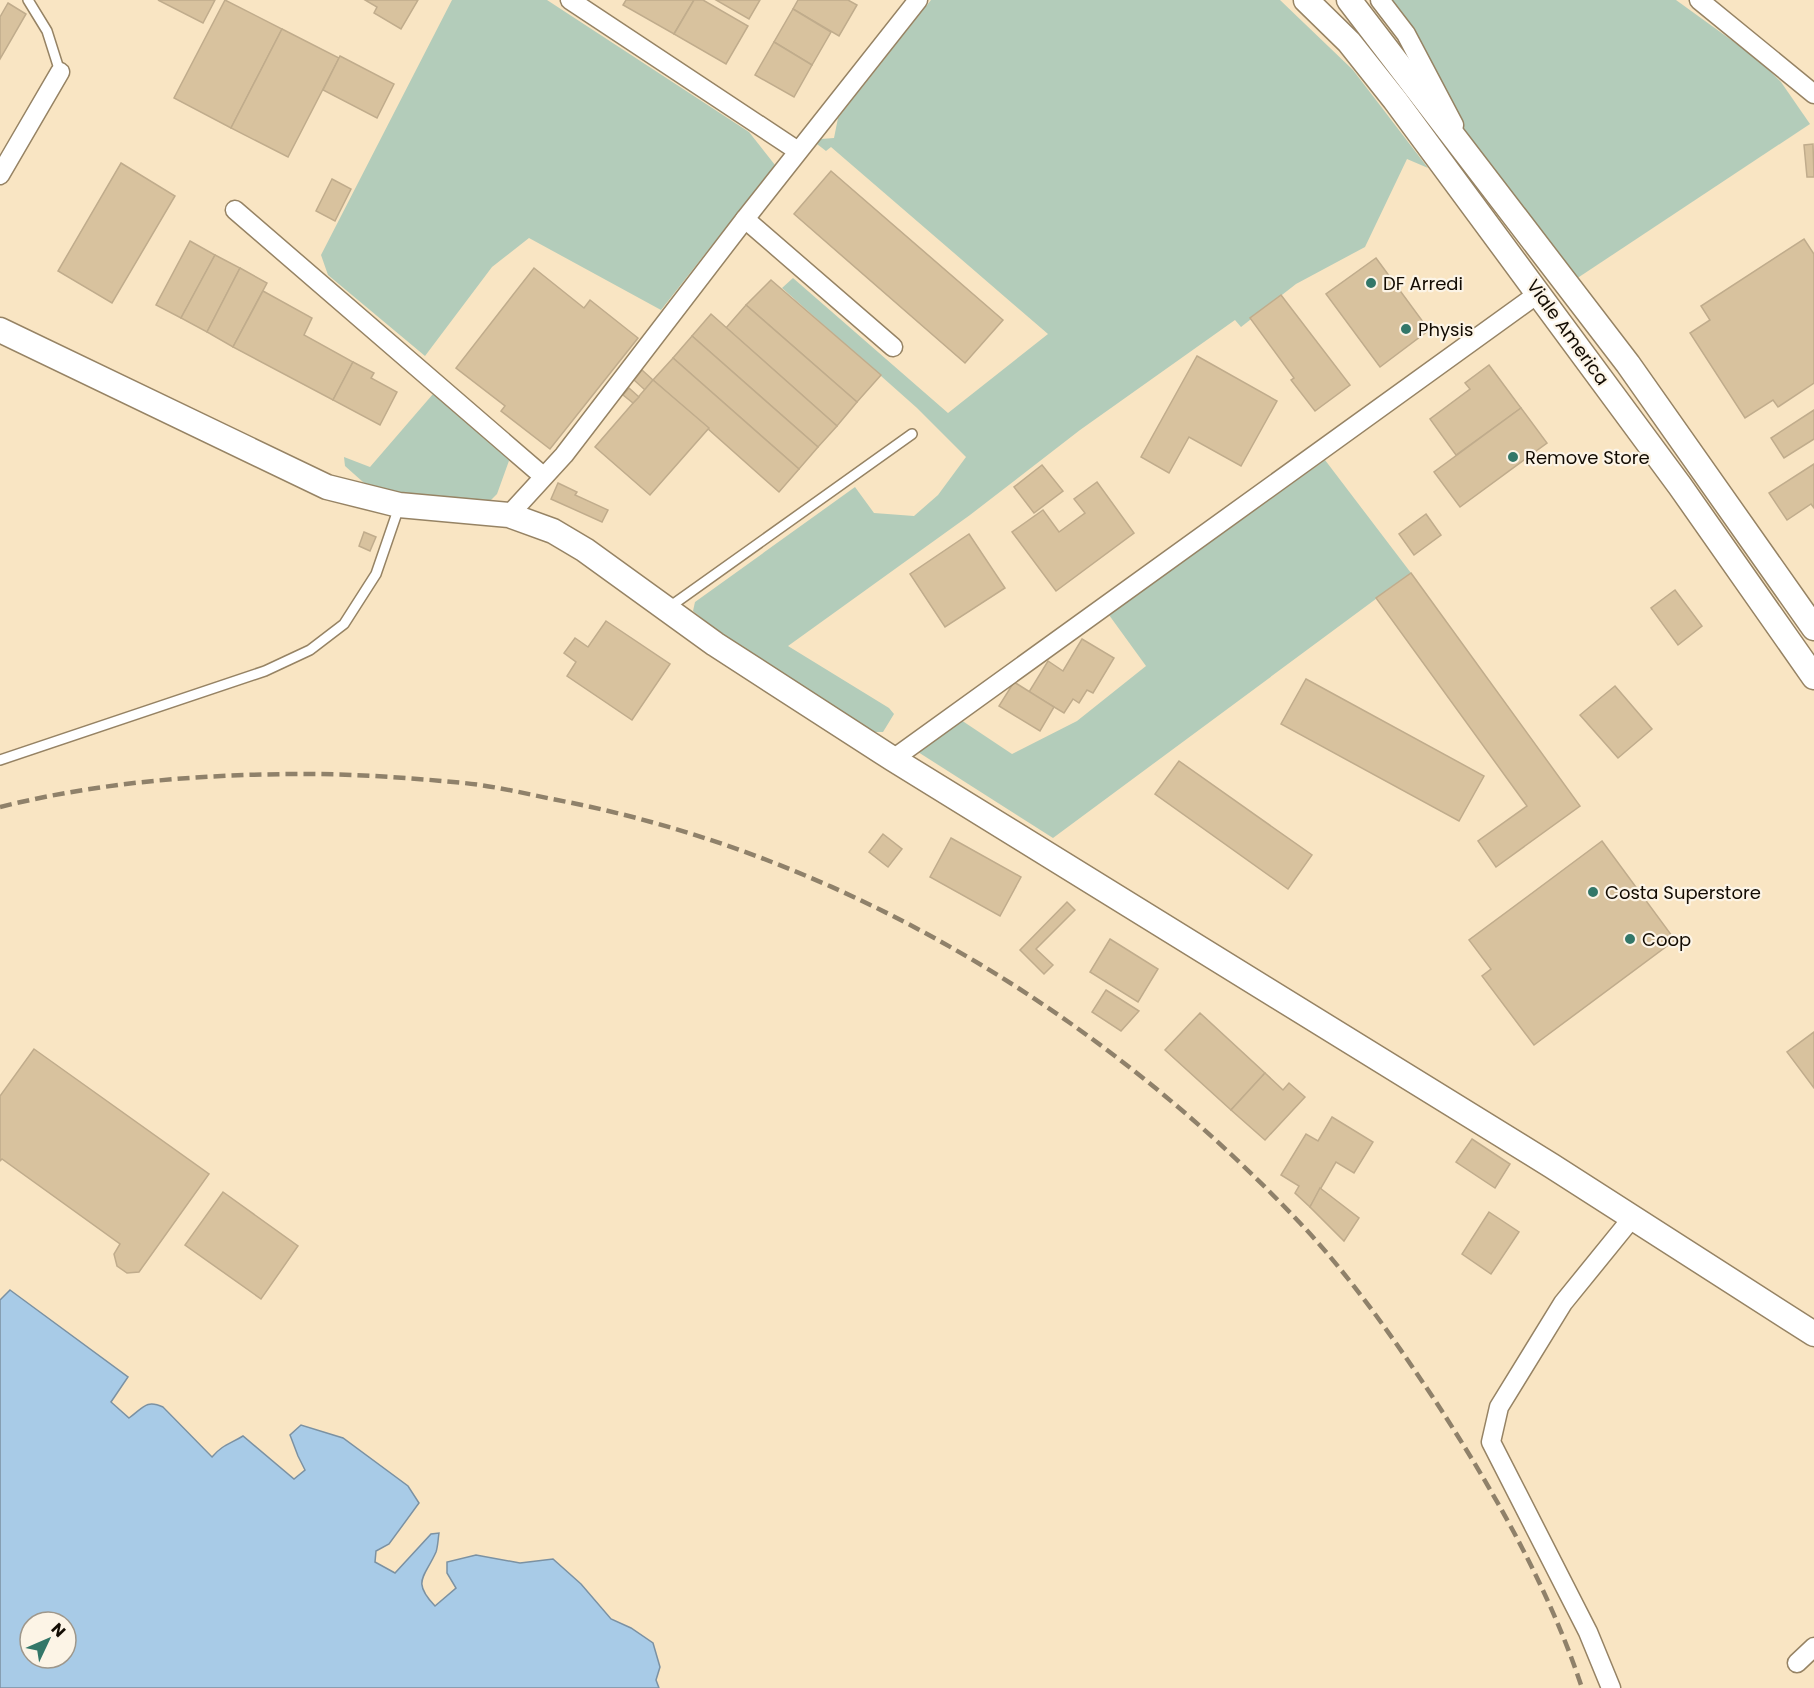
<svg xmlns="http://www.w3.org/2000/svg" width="1814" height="1688" font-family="Poppins,sans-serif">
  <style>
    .green { fill: #b3ccba }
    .water { fill: #a8cbe7; stroke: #7b91a2; stroke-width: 1.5; fill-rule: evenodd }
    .building { fill: #d8c29e; stroke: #c0ac8c; stroke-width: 1.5 }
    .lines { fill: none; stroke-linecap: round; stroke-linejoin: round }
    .lane-casing { stroke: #968364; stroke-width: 12 }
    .street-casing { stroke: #968364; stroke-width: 21 }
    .secondary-casing { stroke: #968364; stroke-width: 27 }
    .lane { stroke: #fff; stroke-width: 9 }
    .street { stroke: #fff; stroke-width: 18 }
    .secondary { stroke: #fff; stroke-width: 24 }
    .rail { stroke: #8f816a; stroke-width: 4.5; stroke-dasharray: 12 6; stroke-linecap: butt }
    .poi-dot { fill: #337769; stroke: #fcf4e6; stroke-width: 2 }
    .labels { text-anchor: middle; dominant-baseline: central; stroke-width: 4.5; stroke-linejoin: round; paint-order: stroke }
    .poi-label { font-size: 18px; fill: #120b02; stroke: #fcf4e6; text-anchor: start }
    .street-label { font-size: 18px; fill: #120b02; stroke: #fcf4e6 }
  </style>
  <rect width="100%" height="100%" fill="#f9e5c3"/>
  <g class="green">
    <path d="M452,0h95l202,132 26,33 -114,145 -132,-72 -37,29 -67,89 -97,-81 -7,-20z"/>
    <path d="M931,0h349l73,70 75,98 -21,-9 -42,88 -69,37 -55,43 -6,-7 -155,110 -110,85 -182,131 101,62 5,6 -11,18h-9l-144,-91 -37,-30 2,-9 160,-115 19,26 40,3 24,-21 28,-38 -49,-49 -135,-120 11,-10 155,135 100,-79 -217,-187 -5,4 -9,-7 4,-5 13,-1 4,-20z"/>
    <path d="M1389,0h287l83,60 22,22 29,42 -234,155 -81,-103 -36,-55z"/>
    <path d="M433,394l77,64 -13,36 -8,8 -103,-8 -23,-12 -18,-16 -1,-9 26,10z"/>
    <path d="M1325,460l86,113 -358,265 -135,-86 43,-32 51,34 65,-33 69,-55 -37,-51z"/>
  </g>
  <path class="water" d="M10,1290l118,87 -17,25 18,16c14,-10 17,-19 34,-11l49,50c10,-12 18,-13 31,-21l51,43 11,-9 -7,-14 -8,-21 11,-10 42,13 65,48 11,17 -30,41 -13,7 -1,11 20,11 36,-39 8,-1c-1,6 -1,13 -3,19 -11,25 -25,29 -1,54l21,-18 -9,-15v-11l29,-7 44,8 33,-4 28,25 30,35 20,9 22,15 7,24 -4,13 3,8h-659v-388zM30,1622h36v36h-36z"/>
  <g class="building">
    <path d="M158,0h57l-12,23z"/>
    <path d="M225,0l57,29 -51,99 -57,-30z"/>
    <path d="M365,0h53l-17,29 -27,-16 3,-6z"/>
    <path d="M626,0h68l-20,34 -51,-29z"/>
    <path d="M694,0h9l45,26 -22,38 -52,-30z"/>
    <path d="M716,0h44l-11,19z"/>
    <path d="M798,0h50l9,5 -18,31 -46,-27z"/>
    <path d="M8,3l18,11 -26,45v-42z"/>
    <path d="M793,9l38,23 -19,33 -38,-23z"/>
    <path d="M282,29l57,29 -51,99 -57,-29z"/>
    <path d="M774,42l38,23 -18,32 -39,-22z"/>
    <path d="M340,56l54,28 -17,34 -54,-28z"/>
    <path d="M1813,144l1,33h-7l-3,-32z"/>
    <path d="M121,163l54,33 -63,107 -54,-32z"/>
    <path d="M831,171l172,149 -38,43 -171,-149z"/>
    <path d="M332,179l19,10 -16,32 -19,-10z"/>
    <path d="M1804,239l10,15v129l-36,24 -5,-7 -28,18 -55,-85 20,-13 -9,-14z"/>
    <path d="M190,241l25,14 -34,63 -25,-13z"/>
    <path d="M215,255l25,13 -33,64 -26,-14z"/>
    <path d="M1376,258l53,72 -49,37 -54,-73z"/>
    <path d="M240,268l27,15 -34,64 -26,-15z"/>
    <path d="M534,268l50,40 6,-8 48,38 -88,111 -49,-38 4,-5 -49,-38z"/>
    <path d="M771,280l110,95 -24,27 -111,-97z"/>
    <path d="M263,291l49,27 -8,17 49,27 -20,38 -100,-53z"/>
    <path d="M1281,295l69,90 -35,26 -24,-31 3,-2 -44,-60z"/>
    <path d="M746,305l111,97 -20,24 -111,-98z"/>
    <path d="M711,314l126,112 -19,21 -126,-111z"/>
    <path d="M692,336l126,111 -19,22 -126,-111z"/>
    <path d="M1197,356l80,45 -36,65 -52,-29 -20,36 -28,-16z"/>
    <path d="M673,358l126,111 -20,23 -126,-112z"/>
    <path d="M353,362l21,11 -3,5 26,14 -17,33 -47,-25z"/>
    <path d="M1489,365l32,43 -65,47 -26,-36 40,-30 -5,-6z"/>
    <path d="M642,370l11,10 -8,10 -11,-10z"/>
    <path d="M653,380l56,48 -59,67 -55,-48z"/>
    <path d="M629,388l10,9 -6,6 -10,-8z"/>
    <path d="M1521,408l26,35 -87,64 -26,-35z"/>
    <path d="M1814,410v29l-30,19 -13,-20z"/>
    <path d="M1814,464v44l-3,-4 -24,16 -18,-27z"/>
    <path d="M1042,465l21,26 -29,22 -20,-26z"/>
    <path d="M1097,482l37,51 -78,58 -44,-59 31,-22 16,22 26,-19 -11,-14z"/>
    <path d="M558,483l19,9 -2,3 33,15 -6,12 -51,-23z"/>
    <path d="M1426,514l15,21 -27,20 -15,-21z"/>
    <path d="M364,532l12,5 -6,14 -11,-5z"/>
    <path d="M969,534l36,54 -60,39 -35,-53z"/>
    <path d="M1411,573l169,233 -84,61 -18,-26 49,-35 -151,-208z"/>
    <path d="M1675,590l27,36 -24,19 -27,-37z"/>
    <path d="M606,621l64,43 -38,56 -65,-44 9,-14 -12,-9 11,-15 13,9z"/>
    <path d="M1082,639l32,19 -21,35 -6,-3 -8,13 -6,-4 -9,14 -35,-21 19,-31 15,10z"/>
    <path d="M1306,679l178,97 -25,45 -178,-97z"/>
    <path d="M1014,682l40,25 -14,24 -41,-25z"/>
    <path d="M1615,686l37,43 -34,29 -38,-43z"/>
    <path d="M1179,761l133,94 -24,34 -133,-95z"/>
    <path d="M883,834l19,15 -14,18 -19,-15z"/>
    <path d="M951,838l70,39 -21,39 -70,-39z"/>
    <path d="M1602,841l73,99 -141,105 -52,-69 9,-7 -22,-29z"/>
    <path d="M1067,902l8,8 -39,39 17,16 -9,9 -24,-24z"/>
    <path d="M1110,939l48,30 -20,33 -48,-30z"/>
    <path d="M1106,990l33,21 -18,20 -29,-19z"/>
    <path d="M1200,1013l65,60 -34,37 -66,-60z"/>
    <path d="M1814,1032v56l-27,-36z"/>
    <path d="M34,1049l175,125 -70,98 -12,1 -10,-7 -3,-12 6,-10 -118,-85 -2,2v-65z"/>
    <path d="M1265,1073l18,17 6,-7 16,14 -40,43 -34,-30z"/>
    <path d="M1332,1117l41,25 -19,31 -18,-11 -26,45 -15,-14 4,-7 -18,-11 25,-41 12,7z"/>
    <path d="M1472,1139l38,25 -15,24 -39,-26z"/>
    <path d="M1320,1188l39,30 -15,23 -34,-34z"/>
    <path d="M223,1192l75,54 -37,53 -76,-54z"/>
    <path d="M1489,1212l30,20 -28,42 -29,-20z"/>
  </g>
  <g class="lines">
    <g class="lane-casing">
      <g id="lane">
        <path d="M28,0l19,31 13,41"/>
        <path d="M668,608l244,-174"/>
        <path d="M0,760l265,-89 45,-21 34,-26 32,-50 23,-67"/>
      </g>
    </g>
    <g class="street-casing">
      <g id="street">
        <path d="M570,0l228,151"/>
        <path d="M1380,0l26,34 48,91"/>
        <path d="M1699,0l115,94"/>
        <path d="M0,175l60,-103"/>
        <path d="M235,210l308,266"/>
        <path d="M745,219l148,128"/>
        <path d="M509,515l55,-60 181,-236 173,-219"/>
        <path d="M893,759l646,-466"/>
        <path d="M1797,1663l17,-16"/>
        <path d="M1611,1688l-23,-56 -97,-190 8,-35 64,-104 69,-85"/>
      </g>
    </g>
    <g class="secondary-casing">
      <g id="secondary">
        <path d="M1306,0l43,42 46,58 285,386 134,191"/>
        <path d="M1349,0l279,364 186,264"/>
        <path d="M0,330l327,157 72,18 110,10 44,16 32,19 130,94 178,115 659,407 262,168"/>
      </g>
    </g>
    <use href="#lane" class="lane"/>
    <use href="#street" class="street"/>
    <use href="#secondary" class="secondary"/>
    <path class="rail" d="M0,807c100,-25 203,-33 306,-33 52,0 106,4 158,9 30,3 59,10 88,16 288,54 549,213 748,424 52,55 96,119 138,182 57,88 111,183 144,283"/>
  </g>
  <g class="poi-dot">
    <circle cx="1371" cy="283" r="6"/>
    <circle cx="1406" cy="329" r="6"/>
    <circle cx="1513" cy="457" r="6"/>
    <circle cx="1593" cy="892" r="6"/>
    <circle cx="1630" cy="939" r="6"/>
  </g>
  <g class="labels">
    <g class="poi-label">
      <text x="1383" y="283">DF Arredi</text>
      <text x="1418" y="329">Physis</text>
      <text x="1525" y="457">Remove Store</text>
      <text x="1605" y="892">Costa Superstore</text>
      <text x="1642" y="939">Coop</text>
    </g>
    <g class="street-label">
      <text transform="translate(1568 332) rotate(54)">Viale America</text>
    </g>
  </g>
  <g transform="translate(48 1640) rotate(46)"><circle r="28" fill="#fcf4e6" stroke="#9e978b" stroke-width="1.5"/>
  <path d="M0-4.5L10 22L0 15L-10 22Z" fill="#337769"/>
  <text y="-9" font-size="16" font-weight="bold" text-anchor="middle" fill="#120b02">N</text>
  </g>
</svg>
